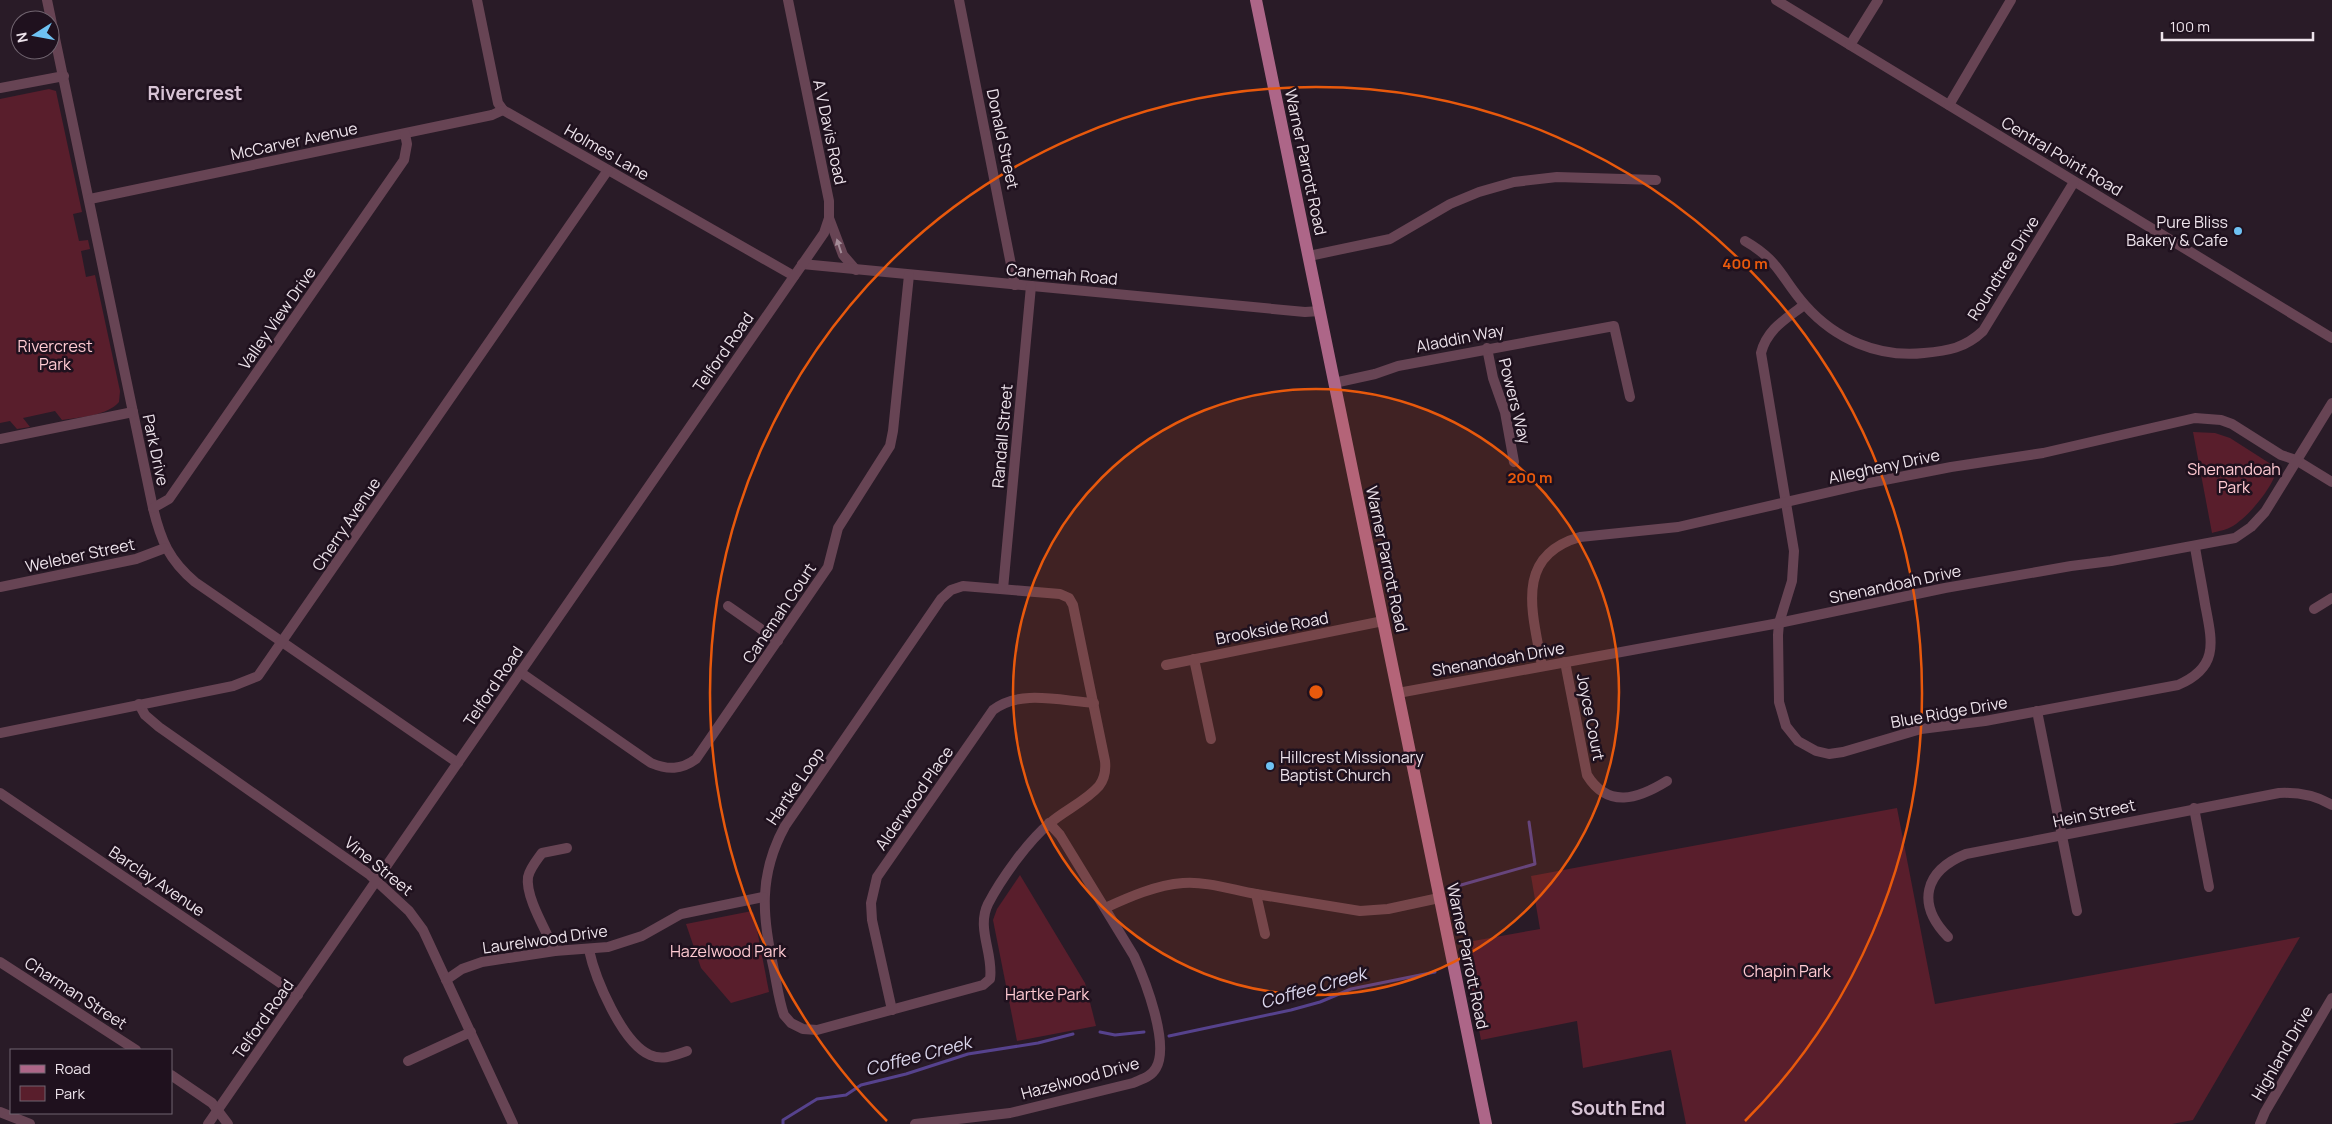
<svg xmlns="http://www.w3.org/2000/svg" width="2332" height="1124" font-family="Manrope,sans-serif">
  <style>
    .green { fill: #591e2c }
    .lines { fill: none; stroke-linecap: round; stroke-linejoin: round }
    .stream { stroke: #56428d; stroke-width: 3 }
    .minor { stroke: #674454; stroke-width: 10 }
    .major { stroke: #ad6688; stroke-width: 12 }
    .oneway { fill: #a38c98 }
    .ring { fill: none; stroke: #e8590c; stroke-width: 2.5 }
    .poi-dot { fill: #6ec2f3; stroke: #1f111e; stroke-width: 2 }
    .labels { text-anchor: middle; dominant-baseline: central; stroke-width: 5; stroke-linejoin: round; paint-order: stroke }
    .street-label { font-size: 16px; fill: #ede3eb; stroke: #1f111e }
    .poi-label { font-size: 16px; fill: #ede3eb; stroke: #1f111e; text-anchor: end }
    .park-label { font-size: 16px; fill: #ffcad2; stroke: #1f111e }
    .water-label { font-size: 18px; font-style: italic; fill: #dbd7ed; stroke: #1f111e }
    .quarter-label { font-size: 19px; font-weight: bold; fill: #d8c4d5; stroke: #1f111e }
    .centre { fill: #e8590c; stroke: #1f111e; stroke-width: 2.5 }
    .ring-label { font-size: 15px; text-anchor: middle; font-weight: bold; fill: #e8590c; stroke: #1f111e; stroke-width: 5; stroke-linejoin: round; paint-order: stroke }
  </style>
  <rect width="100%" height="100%" fill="#291b27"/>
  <g class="green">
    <path d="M49,89l7,2 1,5 25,116 -9,2 6,27 9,-1 2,9 -9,2 5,26 9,-2 25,116 -1,11c-12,14 -39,15 -57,18l-7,-9 -32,7 7,9 -13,2 -7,-8 -10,2v-324z"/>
    <path d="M2193,432l22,1 15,5 47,30c-2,17 -30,51 -46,59 -5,3 -13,4 -19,6z"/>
    <path d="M1897,808l38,196 365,-67 -107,183 -21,4h-486l-15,-74 -88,18 -6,-47 -96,19 -19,-97 78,-14 -9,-53z"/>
    <path d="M1020,875l65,108 11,43 -79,15 -24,-121 4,-11z"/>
    <path d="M752,911l2,3 15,78 -38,11 -30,-35 -15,-44z"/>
  </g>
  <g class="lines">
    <g class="stream">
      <path d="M1454,887l81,-23 -6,-42"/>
      <path d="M1100,1032l15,3 29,-3"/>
      <path d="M1169,1036l122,-26 29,-8 31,-13 84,-17"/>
      <path d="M783,1124v-4l34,-21 29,-4 15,-10 45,-11 62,-20 70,-11 35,-9"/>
    </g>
    <g class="minor">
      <path d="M47,0l106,508c8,33 16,52 42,74l263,181"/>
      <path d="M477,0l21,103 5,7 291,166"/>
      <path d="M959,0l56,285"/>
      <path d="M1776,0l556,338"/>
      <path d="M1850,45l28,-45"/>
      <path d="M0,88l64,-12"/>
      <path d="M1949,105l62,-105"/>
      <path d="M90,199l402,-84 11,-5"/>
      <path d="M829,218l14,37 13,15"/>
      <path d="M1745,241c35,20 36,37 60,64 30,34 73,53 119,48 24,-2 41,-5 59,-22l91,-149"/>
      <path d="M1309,256l81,-17 60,-35 29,-12 35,-10 43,-5 99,3"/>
      <path d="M802,264l503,48 15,-1"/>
      <path d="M1804,305c-18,14 -37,24 -43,48l33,198 -2,30 -13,42 -1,12 1,67 7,24 12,15 18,10 13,3 14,-2 78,-23 64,-8 193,-36c42,-18 34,-44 27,-81 -3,-19 -7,-38 -10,-57"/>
      <path d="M1487,348l6,30 12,34 9,50"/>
      <path d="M1334,383l41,-9 23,-8 216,-40 16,71"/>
      <path d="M0,439l133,-27"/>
      <path d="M153,508l16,-9 235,-339 3,-16 -2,-10"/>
      <path d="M963,586l97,8 9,4 4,7 32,156c1,9 0,17 -6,25 -13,15 -34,24 -49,37 -22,18 -49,56 -62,81 -12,25 6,50 2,75l-7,6 -166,45 -14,-1 -12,-6 -7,-8c-5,-14 -7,-30 -10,-45 -12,-53 -16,-95 11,-144l156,-227 10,-9z"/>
      <path d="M0,587l136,-28 29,-11"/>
      <path d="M1003,589l28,-303"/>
      <path d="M728,606l50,35"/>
      <path d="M2314,609l18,-11"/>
      <path d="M1194,659l17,80"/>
      <path d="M1565,662l22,113c21,34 51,24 80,6"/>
      <path d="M1166,665l217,-44"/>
      <path d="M1542,666c-9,-52 -29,-110 38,-129l98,-10 191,-44 82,-16 92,-14 152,-35 26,2 11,4 49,31 15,5 36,22"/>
      <path d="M520,672l131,91c17,7 30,7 45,-4l132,-192 10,-39 52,-82 3,-15 16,-156"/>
      <path d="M1398,693l381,-70 166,-35 126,-22 40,-5 124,-23 16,-11 14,-15 67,-109"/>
      <path d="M139,704l6,11 14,12 211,148 39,36 14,19 90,194"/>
      <path d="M2037,711l40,200"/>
      <path d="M0,733l233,-47 25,-10 350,-506"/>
      <path d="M0,793l298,202"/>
      <path d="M2194,808l15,79"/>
      <path d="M1256,894l104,17 28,-2 51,-11"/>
      <path d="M1105,908c24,-11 51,-23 78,-25 23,-2 50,7 73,11l9,40"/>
      <path d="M1948,937c-32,-33 -24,-66 18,-83l313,-61c20,-1 36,2 53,12"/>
      <path d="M589,950c6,28 33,93 61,105 13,6 25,0 37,-4"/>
      <path d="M555,951c-8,-19 -30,-54 -27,-74 2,-9 9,-17 14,-24l25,-5"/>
      <path d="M0,962l136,88"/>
      <path d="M446,980l16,-11 20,-7 73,-11 53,-4 34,-11 39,-22 82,-17"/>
      <path d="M892,1010l-20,-90 -1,-17 6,-26 116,-167c27,-21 68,-9 101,-7"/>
      <path d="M408,1061l63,-29"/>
      <path d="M171,1075l41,28 16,21"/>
      <path d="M0,1112l30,12"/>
      <path d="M208,1124l616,-891 5,-15v-17l-41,-201"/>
      <path d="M915,1124l95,-11 123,-30c9,-4 18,-6 23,-15 14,-24 -11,-88 -22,-112l-74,-121 -11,-12"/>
      <path d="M2260,1124l5,-12 67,-114"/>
    </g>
    <path class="major" d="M1256,0l230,1124"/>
  </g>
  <defs><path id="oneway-solid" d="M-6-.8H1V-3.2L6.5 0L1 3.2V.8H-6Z" transform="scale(1.25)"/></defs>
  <use class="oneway" href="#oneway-solid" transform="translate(839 246) rotate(-108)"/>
  <circle cx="1316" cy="692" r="303" fill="#e8590c" fill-opacity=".12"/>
  <g class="ring">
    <circle cx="1316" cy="692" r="303"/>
    <path d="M887 1121A606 606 0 1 1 1745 1121"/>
  </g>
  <g class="poi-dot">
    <circle cx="2238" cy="231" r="5"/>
    <circle cx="1270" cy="766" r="5"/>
  </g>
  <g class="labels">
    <g class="street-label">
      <text transform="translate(830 132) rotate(78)">A V Davis Road</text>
      <text transform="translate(1003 139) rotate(78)">Donald Street</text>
      <text transform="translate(294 141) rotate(-12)">McCarver Avenue</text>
      <text transform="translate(607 152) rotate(30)">Holmes Lane</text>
      <text transform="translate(2062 156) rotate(31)">Central Point Road</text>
      <text transform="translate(1306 162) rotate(78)">Warner Parrott Road</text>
      <text transform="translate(2003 268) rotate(-58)">Roundtree Drive</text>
      <text transform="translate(1062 274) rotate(5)">Canemah Road</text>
      <text transform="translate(277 318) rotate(-55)">Valley View Drive</text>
      <text transform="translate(1460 338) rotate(-11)">Aladdin Way</text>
      <text transform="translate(723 352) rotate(-55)">Telford Road</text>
      <text transform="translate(1515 401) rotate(76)">Powers Way</text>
      <text transform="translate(1002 436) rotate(-85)">Randall Street</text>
      <text transform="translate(156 450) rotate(78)">Park Drive</text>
      <text transform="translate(1884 466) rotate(-12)">Allegheny Drive</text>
      <text transform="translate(346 524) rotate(-56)">Cherry Avenue</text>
      <text transform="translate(80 555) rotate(-12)">Weleber Street</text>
      <text transform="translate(1387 559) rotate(78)">Warner Parrott Road</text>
      <text transform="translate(1895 584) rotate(-12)">Shenandoah Drive</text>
      <text transform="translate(779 613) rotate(-56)">Canemah Court</text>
      <text transform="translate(1272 628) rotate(-11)">Brookside Road</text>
      <text transform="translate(1498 659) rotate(-10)">Shenandoah Drive</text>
      <text transform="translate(493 686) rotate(-56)">Telford Road</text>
      <text transform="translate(1949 712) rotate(-10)">Blue Ridge Drive</text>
      <text transform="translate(1591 717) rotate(79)">Joyce Court</text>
      <text transform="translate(795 786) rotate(-56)">Hartke Loop</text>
      <text transform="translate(914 798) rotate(-55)">Alderwood Place</text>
      <text transform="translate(2094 813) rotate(-12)">Hein Street</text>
      <text transform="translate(379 866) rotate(39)">Vine Street</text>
      <text transform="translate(157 881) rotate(34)">Barclay Avenue</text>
      <text transform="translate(545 939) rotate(-8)">Laurelwood Drive</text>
      <text transform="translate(1468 956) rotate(78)">Warner Parrott Road</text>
      <text transform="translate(76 993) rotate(33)">Charman Street</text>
      <text transform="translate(263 1019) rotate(-55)">Telford Road</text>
      <text transform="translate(2282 1053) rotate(-60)">Highland Drive</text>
      <text transform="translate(1080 1078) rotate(-15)">Hazelwood Drive</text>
    </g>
    <g class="poi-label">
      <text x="2228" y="222">Pure Bliss<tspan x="2228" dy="18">Bakery &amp; Cafe</tspan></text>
      <text x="1280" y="757" text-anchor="start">Hillcrest Missionary<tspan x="1280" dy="18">Baptist Church</tspan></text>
    </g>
    <g class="park-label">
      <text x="55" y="346">Rivercrest<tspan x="55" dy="18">Park</tspan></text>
      <text x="2234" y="469">Shenandoah<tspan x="2234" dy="18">Park</tspan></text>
      <text x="728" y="951">Hazelwood Park</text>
      <text x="1787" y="971">Chapin Park</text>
      <text x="1047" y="994">Hartke Park</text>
    </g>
    <g class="water-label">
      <text transform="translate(1313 987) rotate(-16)">Coffee Creek</text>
      <text transform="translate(918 1055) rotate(-15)">Coffee Creek</text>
    </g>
    <g class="quarter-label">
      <text x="195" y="93">Rivercrest</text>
      <text x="1618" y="1108">South End</text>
    </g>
  </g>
  <circle cx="1316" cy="692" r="8" class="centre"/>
  <g class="ring-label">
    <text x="1745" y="269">400 m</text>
    <text x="1530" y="483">200 m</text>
  </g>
  <rect x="10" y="1049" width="162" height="65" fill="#1f111e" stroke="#716570"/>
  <rect x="20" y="1065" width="25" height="8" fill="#ad6688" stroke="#716570"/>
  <text x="55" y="1074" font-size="15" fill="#ede3eb">Road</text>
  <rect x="20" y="1086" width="25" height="15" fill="#591e2c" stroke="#716570"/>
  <text x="55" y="1099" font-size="15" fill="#ede3eb">Park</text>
  <g transform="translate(35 35) rotate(259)"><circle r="24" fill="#1f111e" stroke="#716570"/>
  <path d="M0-4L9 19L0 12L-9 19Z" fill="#6ec2f3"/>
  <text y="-8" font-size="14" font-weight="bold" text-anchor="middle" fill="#ede3eb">N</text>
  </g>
  <path d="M2162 32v8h151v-8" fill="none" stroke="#ede3eb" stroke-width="2.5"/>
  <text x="2170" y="32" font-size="15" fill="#ede3eb" stroke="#1f111e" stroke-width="4" paint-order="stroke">100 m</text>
</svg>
